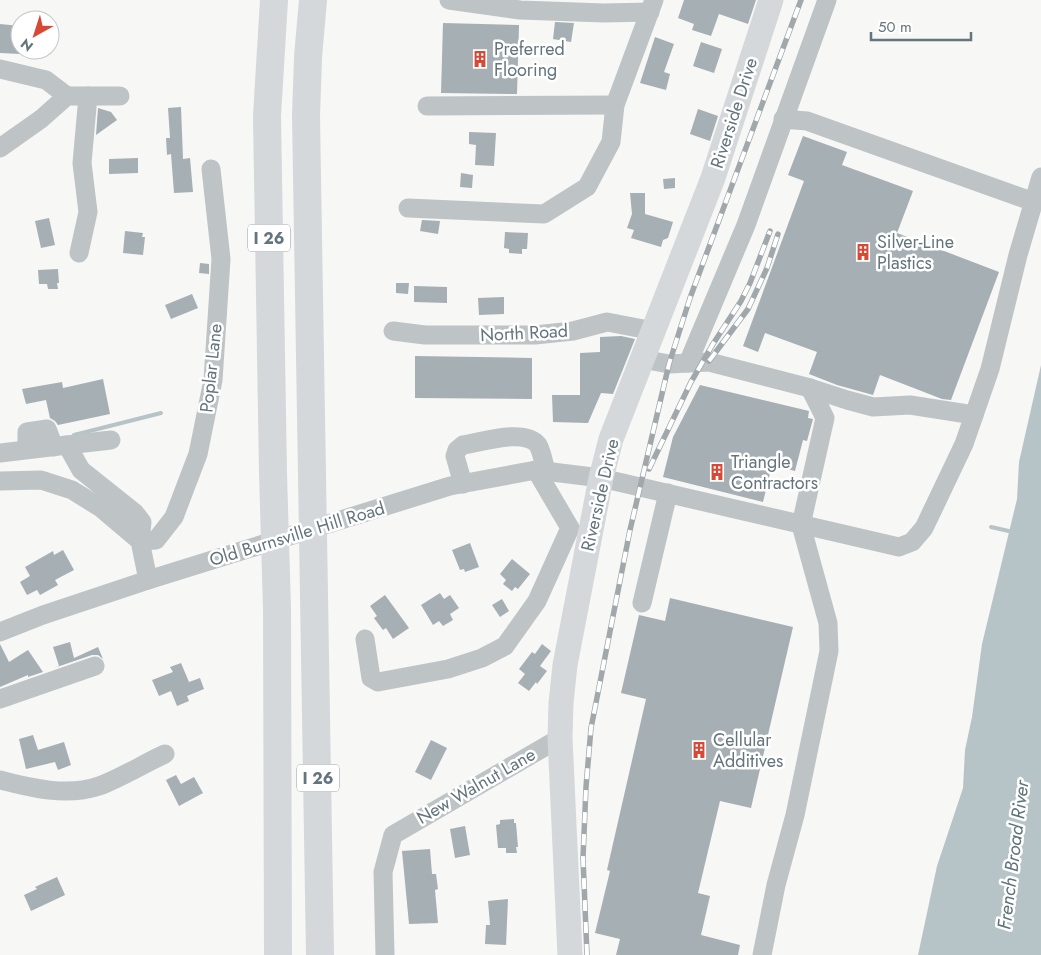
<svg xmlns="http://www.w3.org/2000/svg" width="1041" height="955" font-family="Jost,sans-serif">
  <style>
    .water { fill: #b7c4c7 }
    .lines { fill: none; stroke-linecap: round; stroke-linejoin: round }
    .stream { stroke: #b7c4c7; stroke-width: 4 }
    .building { fill: #a6afb3 }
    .minor { stroke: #bec3c6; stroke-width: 19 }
    .major { stroke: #d4d8db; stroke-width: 25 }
    .highway { stroke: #d4d8db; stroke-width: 28 }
    .rail-casing { stroke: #a0a8ac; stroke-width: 5.5 }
    .rail { stroke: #fff; stroke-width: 4; stroke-dasharray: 11; stroke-linecap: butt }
    .labels { text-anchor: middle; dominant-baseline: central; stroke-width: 5; stroke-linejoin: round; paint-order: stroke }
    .shield { fill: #fff; stroke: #929ea4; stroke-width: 1 }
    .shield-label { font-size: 16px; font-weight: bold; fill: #64757d }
    .poi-label { font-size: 18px; fill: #64757d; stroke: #fff; text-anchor: start }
    .street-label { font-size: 18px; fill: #64757d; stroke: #fff }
    .water-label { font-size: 19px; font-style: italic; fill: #5f7478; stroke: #fff }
  </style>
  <rect width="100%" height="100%" fill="#f7f7f5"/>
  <path class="water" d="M1041,365v590h-123l19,-89 26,-78 2,-38 7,-33 10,-73 35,-145 2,-37z"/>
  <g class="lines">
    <g class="stream">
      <path d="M74,435l87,-22"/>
      <path d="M991,527l22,5"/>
    </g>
  </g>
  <g class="building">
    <path d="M684,0h72l-8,24 -29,-10 -8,22 -19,-6 2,-6 -16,-6z"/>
    <path d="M555,22l19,1 -3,19 -18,-3z"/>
    <path d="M443,23l76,2 -2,69 -76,-1z"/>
    <path d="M0,24l20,2v28l-20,-1z"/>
    <path d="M655,37l19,7 -10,28 6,2 -4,16 -26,-7z"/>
    <path d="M701,42l21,7 -8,24 -21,-7z"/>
    <path d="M181,107l2,52 7,-1 3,34 -19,1 -3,-39 -4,1 -1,-17h4l-2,-30z"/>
    <path d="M98,108l13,4 6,8 -21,15z"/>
    <path d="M698,109l20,7 -8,25 -20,-7z"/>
    <path d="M469,132l27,1 -2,33 -19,-1 1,-20 -7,-1z"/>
    <path d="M803,136l44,16 -5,13 71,26 -16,42 102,39 -48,128 -9,-1 -62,-24 -7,20 -36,-10 -28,-11 8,-22 -52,-19 -7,19 -15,-6 61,-165 -16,-6z"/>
    <path d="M138,158v15l-29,1v-15z"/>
    <path d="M461,173l12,2 -1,13 -12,-1z"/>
    <path d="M675,178v10l-11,1 -1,-10z"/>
    <path d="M630,193h15v21l28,8 -5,16 -5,2 -2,7 -30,-9 3,-8 -7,-2 5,-14z"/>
    <path d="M49,218l6,27 -14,3 -6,-27z"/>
    <path d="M422,220l18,1 -2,13 -18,-3z"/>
    <path d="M125,231l18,2 -1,4h3l-2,18 -20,-2z"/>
    <path d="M505,232l23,1 -1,16h-5v5l-13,-1v-4l-5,-1z"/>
    <path d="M200,263l9,1v10l-10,-1z"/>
    <path d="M58,269l1,14h-2l1,6h-10l-1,-5h-8l-1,-14z"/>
    <path d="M396,283h13l-1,11 -12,-1z"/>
    <path d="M414,286l33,1v16l-33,-1z"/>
    <path d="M192,294l6,14 -27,11 -6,-14z"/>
    <path d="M504,297v17l-25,1 -1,-17z"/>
    <path d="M621,336l14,3 -22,55 -12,-1 -13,30 -35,-1 -1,-27h28v-42l20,-1v-15z"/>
    <path d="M415,356l117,2v41l-117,-1z"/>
    <path d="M103,379l7,35 -52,11 -3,-4 -5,-3 -4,-18 -20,4 -4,-15 40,-7 1,6z"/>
    <path d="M700,385l109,26 -1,7 5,1 -6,22 -4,-1 -8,31 -23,-6 -9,37 -100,-25 10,-40z"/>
    <path d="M470,543l9,24 -14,5 -1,-3 -4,1 -8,-20z"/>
    <path d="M63,550l11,20 -19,10 3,5 -18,10 -3,-5 -10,5 -7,-13 10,-6 -5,-9 28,-16 1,4z"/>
    <path d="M512,559l18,15 -12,15 -3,-2 -3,4 -9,-7 3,-4 -6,-6z"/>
    <path d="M440,593l4,6 6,-4 9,13 -9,6 3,6 -10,6 -4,-5 -6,4 -12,-20z"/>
    <path d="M385,595l24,33 -16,11 -7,-11 -3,2 -9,-12 3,-2 -7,-10z"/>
    <path d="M670,598l123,29 -42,181 -31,-7 -22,92 12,3 -9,39 39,10 -2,10h-122l4,-16 -25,-6 15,-62 -3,-1 39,-171 -25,-6 18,-78 26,6z"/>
    <path d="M502,599l7,12 -9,6 -8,-12z"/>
    <path d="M70,642l4,16 24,-11 5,12 -5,-4h-6l-38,13 5,-2 -6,-19z"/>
    <path d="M0,644l9,18 19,-12 15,22 -15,5v-2l-28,12z"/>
    <path d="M542,644l9,7 -11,15 7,5 -10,13 -1,-2 -7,9 -11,-8 7,-9 -6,-5 13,-17 3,2z"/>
    <path d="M181,663l8,19 11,-4 4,11 -17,7 2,5 -12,5 -6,-15 -12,5 -7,-16 21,-8 -3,-5z"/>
    <path d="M33,735l5,15 26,-8 7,23 -13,5 -3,-8 -29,7 -7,-30z"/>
    <path d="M431,740l16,8 -16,32 -16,-8z"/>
    <path d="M176,775l5,9 13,-7 9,16 -24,13 -13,-26z"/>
    <path d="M514,819v4h2l2,24h-2l1,6h-11v-5h-8l-2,-23 4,-1v-4z"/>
    <path d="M465,826l5,29 -15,3 -5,-29z"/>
    <path d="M430,849l2,25h4l2,15 -3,1 3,33 -29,1 -7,-73z"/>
    <path d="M57,877l8,18 -34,16 -7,-16 13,-6 -2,-2z"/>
    <path d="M508,899l-2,46 -21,-1 1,-19h4l-2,-24z"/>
  </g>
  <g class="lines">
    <g class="minor">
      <path d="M449,0l71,10 84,3 46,-1"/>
      <path d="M0,69l46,11 21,16"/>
      <path d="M427,106l188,-1"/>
      <path d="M783,119l24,2 227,81"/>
      <path d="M0,148l41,-29 26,-23h53"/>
      <path d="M408,208l136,6 43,-27 24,-45 4,-37 39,-105"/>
      <path d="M79,253l9,-41 -6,-49 6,-67"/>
      <path d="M393,331l32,4h110l38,-4 34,-9 47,9"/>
      <path d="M642,359l27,5 40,-2 101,26 15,30 -24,107 27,98 1,28 -34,164 -19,70 -14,70"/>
      <path d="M688,363l58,-138 81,-225"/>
      <path d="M810,388l37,12 26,7 37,-2 64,10"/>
      <path d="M111,440l-44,5 14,25 54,43 7,9 -2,19 16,-1 18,-23 24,-63 15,-74 8,-121 -10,-90"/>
      <path d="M27,449v-17l20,-3 7,18"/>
      <path d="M0,453l67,-8"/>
      <path d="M0,481l41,-1 31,10 29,18 39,33 8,39"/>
      <path d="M463,484l-8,-28 2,-6 6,-5c19,-3 62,-17 75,0 4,7 6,19 8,26"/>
      <path d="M642,603l26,-110"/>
      <path d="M0,632l43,-17 105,-35 302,-94 86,-16 65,8 298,69 13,-5 12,-14 40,-84 26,-75 28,-114 23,-78"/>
      <path d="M365,639l6,39 7,4 70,-13 34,-11 23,-12 32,-45 33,-73 -34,-58"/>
      <path d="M0,699l95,-33"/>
      <path d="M0,780c31,8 67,17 99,6 22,-8 44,-22 66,-32"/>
      <path d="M385,955l-2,-83 10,-37 167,-97"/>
    </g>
    <path class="major" d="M570,955l-10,-217 1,-35 4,-38 36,-187 10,-39 102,-261 58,-178"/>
    <g class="highway">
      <path d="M274,0l-7,116 6,357 4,136 1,346"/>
      <path d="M313,0l-5,57 -2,59 14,839"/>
    </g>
    <g class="rail-casing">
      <g id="rail">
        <path d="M709,361l39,-52 19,-41 11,-34"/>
        <path d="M649,469l42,-87 22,-38 28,-43 9,-18 20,-52"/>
        <path d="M587,955l-4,-97 3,-71 5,-59 39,-198 39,-166 21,-66 111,-298"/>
      </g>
    </g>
    <use href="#rail" class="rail"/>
  </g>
  <defs>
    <g id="building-bare" transform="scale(1.35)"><path d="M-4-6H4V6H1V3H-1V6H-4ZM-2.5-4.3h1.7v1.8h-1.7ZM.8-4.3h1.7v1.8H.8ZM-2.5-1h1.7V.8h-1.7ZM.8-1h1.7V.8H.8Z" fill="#d74835" stroke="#fff" stroke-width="2.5" paint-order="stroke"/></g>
  </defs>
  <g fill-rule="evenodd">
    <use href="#building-bare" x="480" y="59"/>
    <use href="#building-bare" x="863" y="252"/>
    <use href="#building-bare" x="717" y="472"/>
    <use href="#building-bare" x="699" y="750"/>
  </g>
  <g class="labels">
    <g class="shield">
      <rect x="248" y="224.5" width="42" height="27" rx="4"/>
      <rect x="297" y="764.5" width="42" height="27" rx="4"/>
    </g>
    <g class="shield-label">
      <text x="269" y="238">I 26</text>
      <text x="318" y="778">I 26</text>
    </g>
    <g class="poi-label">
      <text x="494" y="49">Preferred<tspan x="494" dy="21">Flooring</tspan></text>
      <text x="877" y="242">Silver-Line<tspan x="877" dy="21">Plastics</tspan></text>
      <text x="731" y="462">Triangle<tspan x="731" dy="21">Contractors</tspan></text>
      <text x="713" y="740">Cellular<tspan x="713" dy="21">Additives</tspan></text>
    </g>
    <g class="street-label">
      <text transform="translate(734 113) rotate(-72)">Riverside Drive</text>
      <text transform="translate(524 333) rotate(-3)">North Road</text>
      <text transform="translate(211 368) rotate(-84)">Poplar Lane</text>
      <text transform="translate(600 495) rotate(-77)">Riverside Drive</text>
      <text transform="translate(297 534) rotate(-17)">Old Burnsville Hill Road</text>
      <text transform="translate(476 786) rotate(-30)">New Walnut Lane</text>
    </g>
    <g class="water-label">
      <text transform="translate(1013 855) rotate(-83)">French Broad River</text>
    </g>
  </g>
  <g transform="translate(35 35) rotate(219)"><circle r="24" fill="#ffffff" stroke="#c1c8cb"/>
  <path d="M0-4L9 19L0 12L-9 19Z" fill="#d74835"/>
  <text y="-8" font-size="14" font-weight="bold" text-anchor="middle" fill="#64757d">N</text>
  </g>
  <path d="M871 32v8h100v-8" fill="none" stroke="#64757d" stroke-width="2.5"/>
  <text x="878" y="32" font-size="15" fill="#64757d" stroke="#ffffff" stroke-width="4" paint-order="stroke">50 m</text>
</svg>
